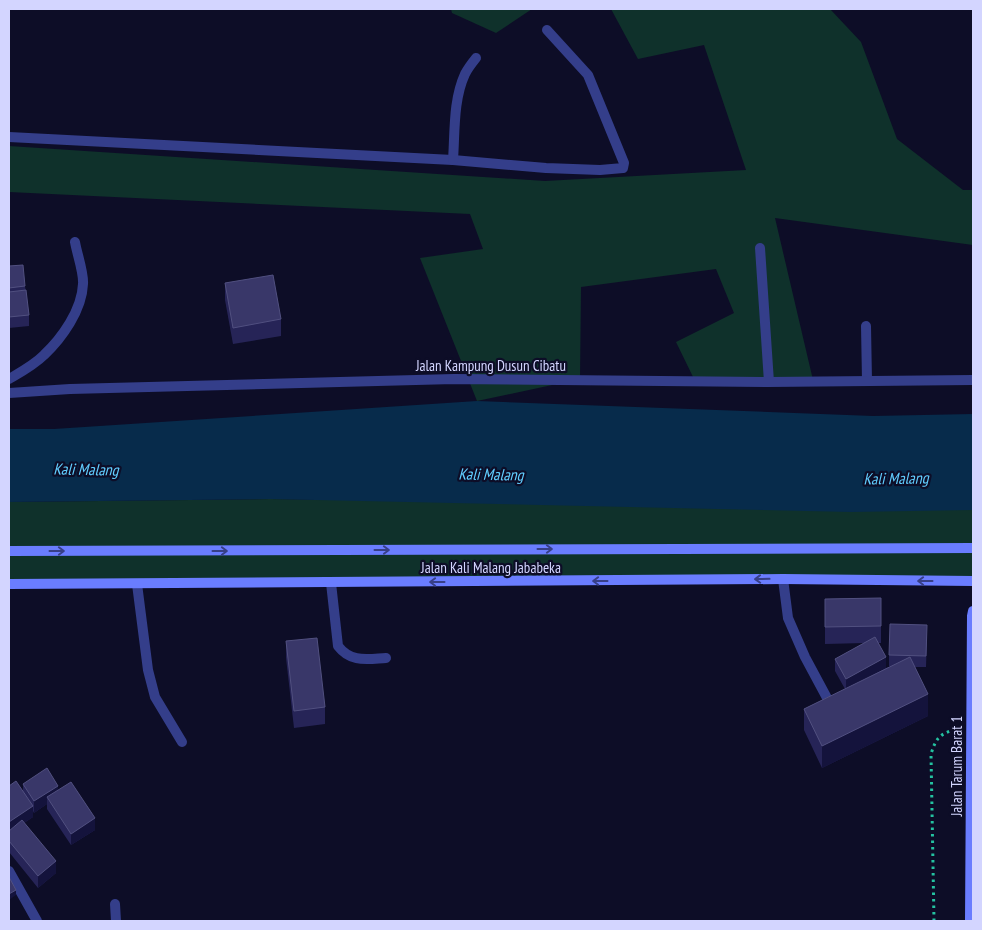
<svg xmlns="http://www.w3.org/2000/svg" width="982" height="930" font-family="'PT Sans Narrow',sans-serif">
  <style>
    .green { fill: #0f312b }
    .water { fill: #072b4b }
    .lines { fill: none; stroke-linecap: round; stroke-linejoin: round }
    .path { stroke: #24c2a0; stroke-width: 3; stroke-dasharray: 2.5 4; stroke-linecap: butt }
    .lane { stroke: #343e8a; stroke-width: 10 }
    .street { stroke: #343e8a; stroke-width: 10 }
    .secondary { stroke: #6a7dff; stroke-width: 10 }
    .wall { fill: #262457 }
    .shaded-wall { fill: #14133c }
    .building { fill: #393769; stroke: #515080 }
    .oneway { stroke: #373f88 }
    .labels { text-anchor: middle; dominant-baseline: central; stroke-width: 4.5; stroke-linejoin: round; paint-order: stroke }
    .street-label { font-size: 15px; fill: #d3d5ff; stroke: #0d0d27 }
    .water-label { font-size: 16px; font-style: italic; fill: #61ceff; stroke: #0d0d27 }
  </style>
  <rect width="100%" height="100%" fill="#0d0d27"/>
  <g class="green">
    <path d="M451,9h81l-36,24 -44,-20z"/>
    <path d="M611,9h219l31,33 36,97 66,51h10v55l-198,-27 38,162 -117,3 -20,-41 58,-29 -18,-44 -135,18 -1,92 -103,22 -57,-143 63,-9 -13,-35 -461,-22v-46l536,35 201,-11 -42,-125 -66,14z"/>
    <path d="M270,499l703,9v73l-964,3v-82z"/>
  </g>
  <path class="water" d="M477,401l396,15 100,-2v96l-122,2 -581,-13 -261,3v-73h45z"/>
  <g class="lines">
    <path class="path" d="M934,921l-3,-167c6,-19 10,-20 28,-26"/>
    <g class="lane">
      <path d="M760,248l9,134"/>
      <path d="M866,326l1,55"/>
      <path d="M783,579l5,39 17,39 22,41"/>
      <path d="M331,583l7,63c13,17 29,13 48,12"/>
      <path d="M137,584l11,86 7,27 27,45"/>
      <path d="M115,904l1,17"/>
    </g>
    <g class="street">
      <path d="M9,137l444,23 93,8 54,2 23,-2 1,-5 -36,-88 -41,-45"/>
      <path d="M453,160c2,-28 0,-60 12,-86 3,-6 7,-11 11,-16"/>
      <path d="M9,379c12,-7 25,-14 35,-24 18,-17 38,-45 39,-71 1,-11 -6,-30 -8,-42"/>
      <path d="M9,393l61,-4 384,-10 315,3 204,-2"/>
      <path d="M9,871l28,50"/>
    </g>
    <g class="secondary">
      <path d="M9,551l964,-3"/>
      <path d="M9,584l774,-5 190,2"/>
      <path d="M970,921l2,-305 1,-5"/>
    </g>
  </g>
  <g class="wall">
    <path d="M9,266l16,20 4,29v11l-20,2z"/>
    <path d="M225,283l56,36v17l-48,8 -8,-44z"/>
    <path d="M881,598v45h-3l8,25 5,-2h-2v-11l38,-18 -1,30h-11l13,49 -106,52 -18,-38v-21l41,-20 -10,-18v-12l30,-16 -40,1v-45z"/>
    <path d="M286,641l39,66v17l-31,4 -8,-70z"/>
    <path d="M23,784l35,6 37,40 -24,15 -24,-36v-5l-13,9 -1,-2v6l-9,6 32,50 -18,15 -29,-36v-66l14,5z"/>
  </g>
  <g class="shaded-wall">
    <path d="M886,657v11l-40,22v-11z"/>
    <path d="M928,694v22l-106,52v-22z"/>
    <path d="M58,786v11h-11v7l-13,9v-12z"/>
    <path d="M33,806v11l-24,16v-11z"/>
    <path d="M95,818v12l-24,15v-11z"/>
    <path d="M56,861v12l-18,15v-12z"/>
    <path d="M16,890v5l-7,5v-6z"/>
  </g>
  <g class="building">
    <path d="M23,265l2,21 -16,2v-22z"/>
    <path d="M273,275l8,44 -48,9 -8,-45z"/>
    <path d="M26,290l3,25 -20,2v-25z"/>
    <path d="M881,598v28l-56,1v-28z"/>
    <path d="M890,624l37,1 -1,31 -37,-1z"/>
    <path d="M875,637l11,20 -40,22 -11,-20z"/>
    <path d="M317,638l8,69 -31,4 -8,-70z"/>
    <path d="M910,657l18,37 -106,52 -18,-37z"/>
    <path d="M47,768l11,18 -24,15 -11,-17z"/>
    <path d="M16,781l17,25 -24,16v-36z"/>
    <path d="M71,782l24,36 -24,16 -24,-37z"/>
    <path d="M22,820l34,41 -18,15 -29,-35v-10z"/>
    <path d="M9,877l7,13 -7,4z"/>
  </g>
  <defs><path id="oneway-shaft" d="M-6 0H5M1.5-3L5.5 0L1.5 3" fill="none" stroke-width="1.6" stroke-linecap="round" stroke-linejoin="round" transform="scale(1.25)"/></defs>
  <g class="oneway">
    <use href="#oneway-shaft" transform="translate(545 549)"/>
    <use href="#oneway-shaft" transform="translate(382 550)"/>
    <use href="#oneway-shaft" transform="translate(57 551)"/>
    <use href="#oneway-shaft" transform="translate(220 551)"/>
    <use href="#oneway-shaft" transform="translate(762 579) rotate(179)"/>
    <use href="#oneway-shaft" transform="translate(600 581) rotate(180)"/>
    <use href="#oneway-shaft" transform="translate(925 581) rotate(-180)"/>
    <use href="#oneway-shaft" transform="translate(437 582) rotate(180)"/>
  </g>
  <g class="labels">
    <g class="street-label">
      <text x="491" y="365">Jalan Kampung Dusun Cibatu</text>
      <text x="491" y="567">Jalan Kali Malang Jababeka</text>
      <text transform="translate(956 766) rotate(-90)">Jalan Tarum Barat 1</text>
    </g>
    <g class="water-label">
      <text transform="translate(86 469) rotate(1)">Kali Malang</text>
      <text transform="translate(491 474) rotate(1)">Kali Malang</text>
      <text transform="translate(896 478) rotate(-1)">Kali Malang</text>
    </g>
  </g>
  <rect width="982" height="930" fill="none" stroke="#d3d5ff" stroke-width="20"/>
</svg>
